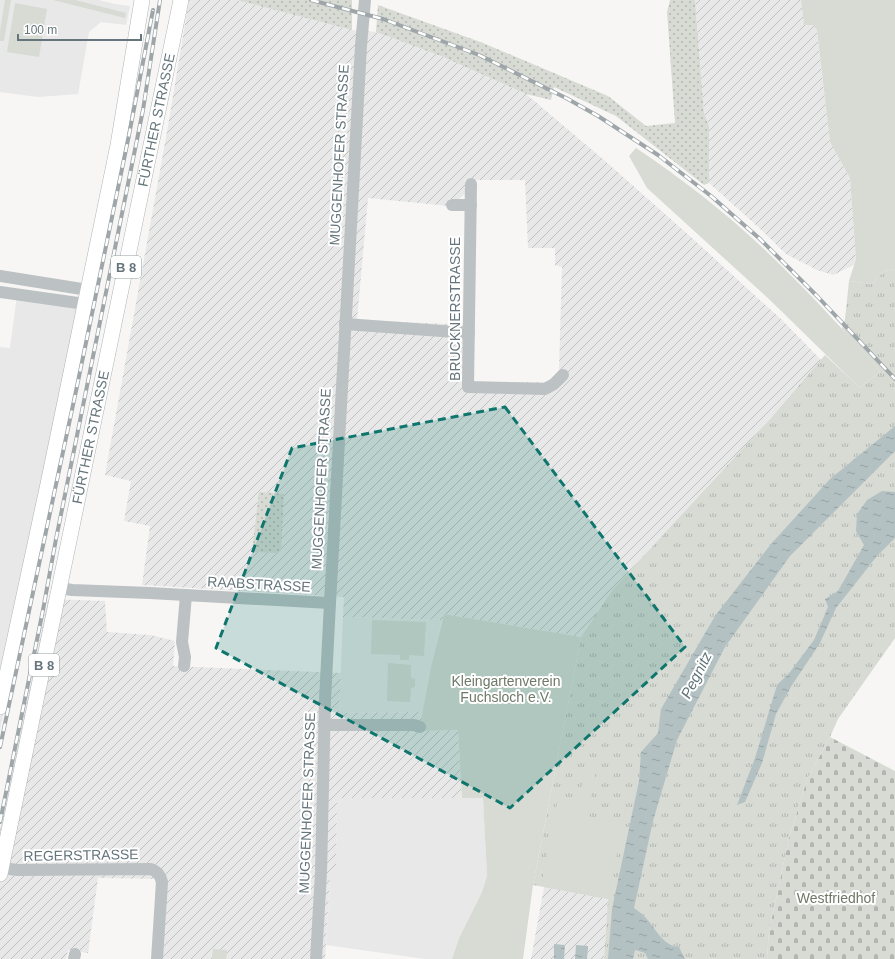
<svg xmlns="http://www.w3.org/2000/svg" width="895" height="959" font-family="Arial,sans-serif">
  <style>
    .built { fill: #e7e8e7 }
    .industrial { fill: url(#industrial-furrows); fill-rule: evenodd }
    .grass { fill: url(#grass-dots) }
    .cemetery { fill: url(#cemetery-stones) }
    .park { fill: url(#park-tufts) }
    .garden { fill: #d7dbd4 }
    .water { fill: url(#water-ripples) }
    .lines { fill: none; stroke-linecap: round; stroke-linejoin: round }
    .major-casing { stroke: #b0b5b7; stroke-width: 16 }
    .minor { stroke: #bcc1c3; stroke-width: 12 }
    .major { stroke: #fff; stroke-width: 15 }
    .rail-casing { stroke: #9ea6a9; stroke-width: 4 }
    .rail { stroke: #fff; stroke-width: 2.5; stroke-dasharray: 8; stroke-linecap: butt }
    .marked { fill: #0f766e; fill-opacity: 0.2; stroke: #0f766e; stroke-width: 3; stroke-dasharray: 8 5; stroke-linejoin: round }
    .labels { text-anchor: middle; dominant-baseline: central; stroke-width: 4; stroke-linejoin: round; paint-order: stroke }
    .shield { fill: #fff; stroke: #939ea3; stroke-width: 1 }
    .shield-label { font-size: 13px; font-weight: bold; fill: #65757b }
    .street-label { font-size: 14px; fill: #65757b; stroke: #fff }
    .park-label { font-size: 14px; fill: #6e7967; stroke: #fff }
    .water-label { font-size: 15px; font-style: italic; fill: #607477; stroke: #fff }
  </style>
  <defs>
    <pattern id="industrial-furrows" width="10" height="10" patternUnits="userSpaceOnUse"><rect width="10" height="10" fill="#e7e8e7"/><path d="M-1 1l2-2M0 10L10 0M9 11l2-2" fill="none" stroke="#bfc1c0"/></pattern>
    <pattern id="grass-dots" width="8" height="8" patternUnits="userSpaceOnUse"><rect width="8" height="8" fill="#d7dbd4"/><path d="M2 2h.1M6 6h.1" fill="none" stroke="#b2b6b1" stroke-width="1.8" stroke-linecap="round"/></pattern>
    <pattern id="cemetery-stones" width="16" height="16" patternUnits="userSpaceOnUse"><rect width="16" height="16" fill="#d7dbd4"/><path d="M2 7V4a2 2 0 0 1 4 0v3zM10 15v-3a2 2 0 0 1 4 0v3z" fill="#b2b6b1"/></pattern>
    <pattern id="park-tufts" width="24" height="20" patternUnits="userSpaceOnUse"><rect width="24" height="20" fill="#d7dbd4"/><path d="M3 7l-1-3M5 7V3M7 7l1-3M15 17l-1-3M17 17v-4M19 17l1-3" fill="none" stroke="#b2b6b1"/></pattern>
    <pattern id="water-ripples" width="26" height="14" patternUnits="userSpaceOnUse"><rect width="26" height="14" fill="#b4c1c3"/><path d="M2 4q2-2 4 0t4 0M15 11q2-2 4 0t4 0" fill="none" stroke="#96a1a3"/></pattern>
  </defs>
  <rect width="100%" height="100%" fill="#f7f6f4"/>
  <g class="built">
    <path d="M0,0h99l16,4 15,2 -4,19 -25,-3 -12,10 -11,62 -40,3 -38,-5z"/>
    <path d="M17,295l72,13 -89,422v-383l10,1z"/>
    <path d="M343,617l99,3 -11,47 -8,45 -84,1z"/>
    <path d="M483,797l4,79 -5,16 -23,46 -7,21h-27l-99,-14 4,-69 6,-10 1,-68z"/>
  </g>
  <g class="industrial">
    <path d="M189,0h48l115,30 24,2 65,24 85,38 78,66 88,78 91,83 38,39 -50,58 -158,171 -32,48 -137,-23 -2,6 -99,-3 1,-20 -202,-12 8,-59 -26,-5 7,-40 -26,-6 63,-349zM465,180h60l3,68h27v17l7,2 -3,103 -10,12h-78l1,-57 -115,-5 11,-122 81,8v-7h10l6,-5z"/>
    <path d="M695,0h106l3,25h9l4,5 13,112 20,36 6,81 -2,6 -21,10 -16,-5 -31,-16 -29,-28 -48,-43v-57l-5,-13z"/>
    <path d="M48,599l57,2 2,31 44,3 24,6 -2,25 168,7 -2,40 84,-1 -4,19 39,-1 4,68h-125l-1,68 -6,10 -5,83h-172l3,-80 -58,-1 -10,75 -20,-3 -2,9h-66v-130z"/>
    <path d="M544,887l64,12 -4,60h-73z"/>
  </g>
  <g class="grass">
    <path d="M237,0h115v30z"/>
    <path d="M670,0h25l9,113 5,13v57l-5,2 -88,-69 -62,-29 -3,13 -25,-6 -85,-38 -65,-24 2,-27 105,38 125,53 38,30 29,-3 -8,-111z"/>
    <path d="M259,492l25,2 -3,57 -3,2 -26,-1z"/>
  </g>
  <path class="cemetery" d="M830,737l65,34v188h-128l2,-28 20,-93 18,-59z"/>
  <path class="park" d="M895,269v369l-57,81 -8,18 -23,42 -18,59 -20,93 -2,28h-163l4,-60 -75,-14 48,-248 32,-48 158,-171 54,-63 35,33 20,-17 -38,-42 3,-10 4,-38 23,3 12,-13z"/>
  <g class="garden">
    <path d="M5,0h6l-7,41h-4v-10z"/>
    <path d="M53,0h22l51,13 -1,5z"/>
    <path d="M801,0h94v269l-11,2 -12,13 -23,-3 7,-22 -6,-81 -20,-36 -13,-112 -4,-5h-9z"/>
    <path d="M15,3l32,6 -8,48 -32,-5z"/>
    <path d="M636,148c45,30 89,64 129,102 40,38 78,79 115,121l-20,17 -89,-87 -124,-113 -18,-32z"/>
    <path d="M444,614l137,23 -48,248 -10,74h-71l7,-21 23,-46 5,-16 -4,-78h-21l-4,-68 -39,1 12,-64z"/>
    <path d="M372,620l54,2 -2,34 -15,-1v5h-9v-5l-29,-1z"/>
    <path d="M388,663l23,2v13l4,1v8l-4,1 -1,14 -23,-1z"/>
    <path d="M586,769l10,2 -9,45 36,7 -15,76 -64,-12v-4l-2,-2 16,-82 20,1z"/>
    <path d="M213,949l14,1 -1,9h-14z"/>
  </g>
  <g class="water">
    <path d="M895,426v25l-105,105 -65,91 -48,93 -24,81 -19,87c4,3 9,6 12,10 10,11 17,28 33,29l6,12h-37l-3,-6 -10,-3 -2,9h-25l4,-50 27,-128 2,-29 17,-19 3,-24 54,-93 56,-72 59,-65z"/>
    <path d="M882,491l13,1v46l-18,18 -41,52 -16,35 -28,42 -16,29 -14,49 -17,39 -8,3 18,-47 22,-73 13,-13 24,-32 14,-33 -3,-8 13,-8 26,-46 -8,-14 1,-17 10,-14z"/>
    <path d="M554,944l11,1 -1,14h-10z"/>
    <path d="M576,945l12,1 -1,13h-12z"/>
  </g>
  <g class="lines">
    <g class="major-casing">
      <g id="major">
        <path d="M0,707l48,-223 70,-339 24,-145"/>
        <path id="s1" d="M0,874l181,-874"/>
      </g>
    </g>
    <g class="minor">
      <path d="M471,184l-3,203 77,2 9,-5 9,-9"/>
      <path d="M452,205h19"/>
      <path d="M0,276l88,14"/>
      <path d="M0,292l85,12"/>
      <path d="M345,324l124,9"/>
      <path d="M60,588l12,2 78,3 180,10"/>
      <path d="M184,666l1,-9 -3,-15 4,-47"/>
      <path d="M324,725h90l6,2"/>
      <path d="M1,868l17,2 133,-1c7,3 9,6 11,13l-5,77"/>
      <path d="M74,959l1,-5"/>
      <path d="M316,959l5,-87 4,-172 5,-97 31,-557 4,-46"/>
    </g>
    <use href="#major" class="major"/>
    <g class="rail-casing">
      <g id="rail">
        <path d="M311,0l72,19 96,36 87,43 32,18 60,39 53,41 49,43 58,58 77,82"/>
        <path d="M0,747l76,-356 53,-256 24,-125"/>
        <path d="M0,822l43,-212 13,-71 87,-429 17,-110"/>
      </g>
    </g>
    <use href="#rail" class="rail"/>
  </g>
  <path class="marked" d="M505,407l180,240 -175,161 -294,-160 76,-200z"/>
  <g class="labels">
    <g class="shield">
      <rect x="111" y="256" width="30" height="22" rx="3"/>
      <rect x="29" y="654" width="30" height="22" rx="3"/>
    </g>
    <g class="shield-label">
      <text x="126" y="267">B 8</text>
      <text x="44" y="665">B 8</text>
    </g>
    <g class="street-label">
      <text stroke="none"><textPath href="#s1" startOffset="770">FÜRTHER STRASSE</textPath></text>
      <text transform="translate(339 155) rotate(-87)">MUGGENHOFER STRASSE</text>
      <text transform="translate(455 309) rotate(-90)">BRUCKNERSTRASSE</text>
      <text stroke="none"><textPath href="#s1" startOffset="446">FÜRTHER STRASSE</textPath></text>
      <text transform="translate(321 479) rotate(-87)">MUGGENHOFER STRASSE</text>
      <text transform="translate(259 584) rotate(3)">RAABSTRASSE</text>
      <text transform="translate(307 803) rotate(-88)">MUGGENHOFER STRASSE</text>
      <text transform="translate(81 855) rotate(-1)">REGERSTRASSE</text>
    </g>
    <g class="park-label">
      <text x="506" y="681">Kleingartenverein<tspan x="506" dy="16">Fuchsloch e.V.</tspan></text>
      <text x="836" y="898">Westfriedhof</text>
    </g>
    <g class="water-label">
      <text transform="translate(696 675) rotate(-63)">Pegnitz</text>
    </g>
  </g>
  <path d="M18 34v6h123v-6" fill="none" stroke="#65757b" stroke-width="2"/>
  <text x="24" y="34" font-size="12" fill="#65757b" stroke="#ffffff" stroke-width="3" paint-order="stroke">100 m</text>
</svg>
